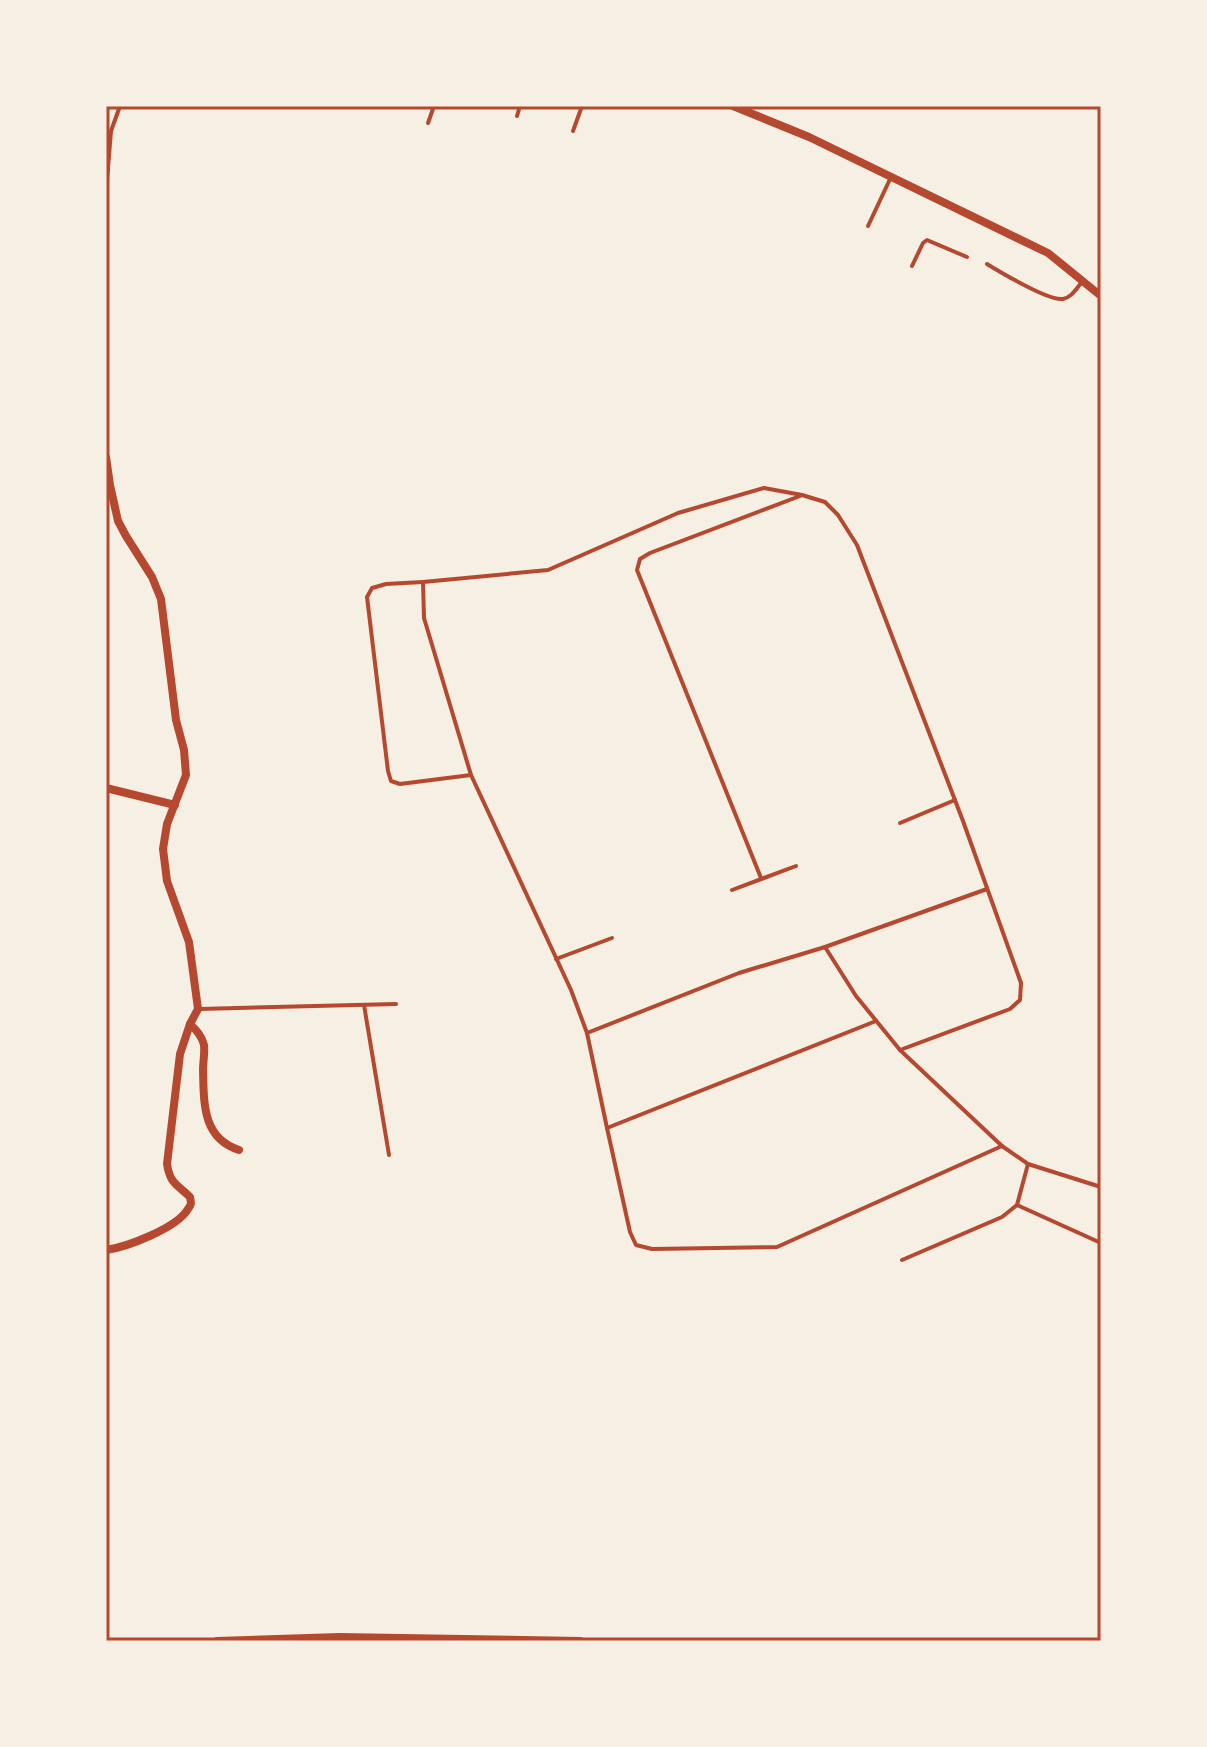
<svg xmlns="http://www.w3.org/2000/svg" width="1207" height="1747" font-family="Karla,sans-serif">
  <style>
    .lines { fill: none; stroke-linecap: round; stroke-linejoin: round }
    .service { stroke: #b5482f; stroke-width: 4 }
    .minor { stroke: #b5482f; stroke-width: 8 }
    .neatline { fill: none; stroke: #b5482f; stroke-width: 3 }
  </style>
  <rect width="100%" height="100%" fill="#f6efe4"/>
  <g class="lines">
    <g class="service">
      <path d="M517,116l3,-10"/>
      <path d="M428,123l6,-17"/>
      <path d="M573,131l9,-25"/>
      <path d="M106,192l5,-61 9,-25"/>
      <path d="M868,226l23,-49"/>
      <path d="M987,264c15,9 61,37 76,35 9,-2 13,-10 19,-17"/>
      <path d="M912,266l11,-23 4,-3 40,17"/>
      <path d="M423,582l-37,2 -14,4 -5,9 21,174 3,10 9,3 71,-9"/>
      <path d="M900,823l55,-23"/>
      <path d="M761,878l-124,-308 3,-11 10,-6 150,-57"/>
      <path d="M732,890l64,-24"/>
      <path d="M825,947l31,49 44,54 102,96 26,18 73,23"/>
      <path d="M556,959l56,-21"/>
      <path d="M364,1005l25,150"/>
      <path d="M200,1009l196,-5"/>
      <path d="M876,1021l-269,107 23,104 6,13 16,4 125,-2 225,-101"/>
      <path d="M587,1033l152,-60 86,-26 162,-58"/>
      <path d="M607,1128l-20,-95 -16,-43 -100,-215 -47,-157 -1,-36 125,-12 130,-57 86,-25 38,7 23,7 13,13 19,30 106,276 58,162 -1,17 -10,9 -110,41"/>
      <path d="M1017,1205l84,38"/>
      <path d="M902,1260l100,-43 15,-12 11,-41"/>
    </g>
    <g class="minor">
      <path d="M733,106l76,31 239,116 53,43"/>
      <path d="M106,457l4,28 8,36 8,15 26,41 9,22 15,121 8,30 2,25 -19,49 -4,25 4,32 22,61 9,67 -8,15 -10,30 -13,110c3,20 10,20 23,33 1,6 2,7 -2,12 -11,19 -61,38 -82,41"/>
      <path d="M106,788l69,17"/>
      <path d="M190,1024c6,6 12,12 14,21 1,8 -1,17 -1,25 1,33 -1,68 36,80"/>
      <path d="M217,1641l122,-4 241,4"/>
    </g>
  </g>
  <rect width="1207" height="1747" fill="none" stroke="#f6efe4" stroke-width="216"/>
  <rect x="108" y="108" width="991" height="1531" class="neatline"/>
</svg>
